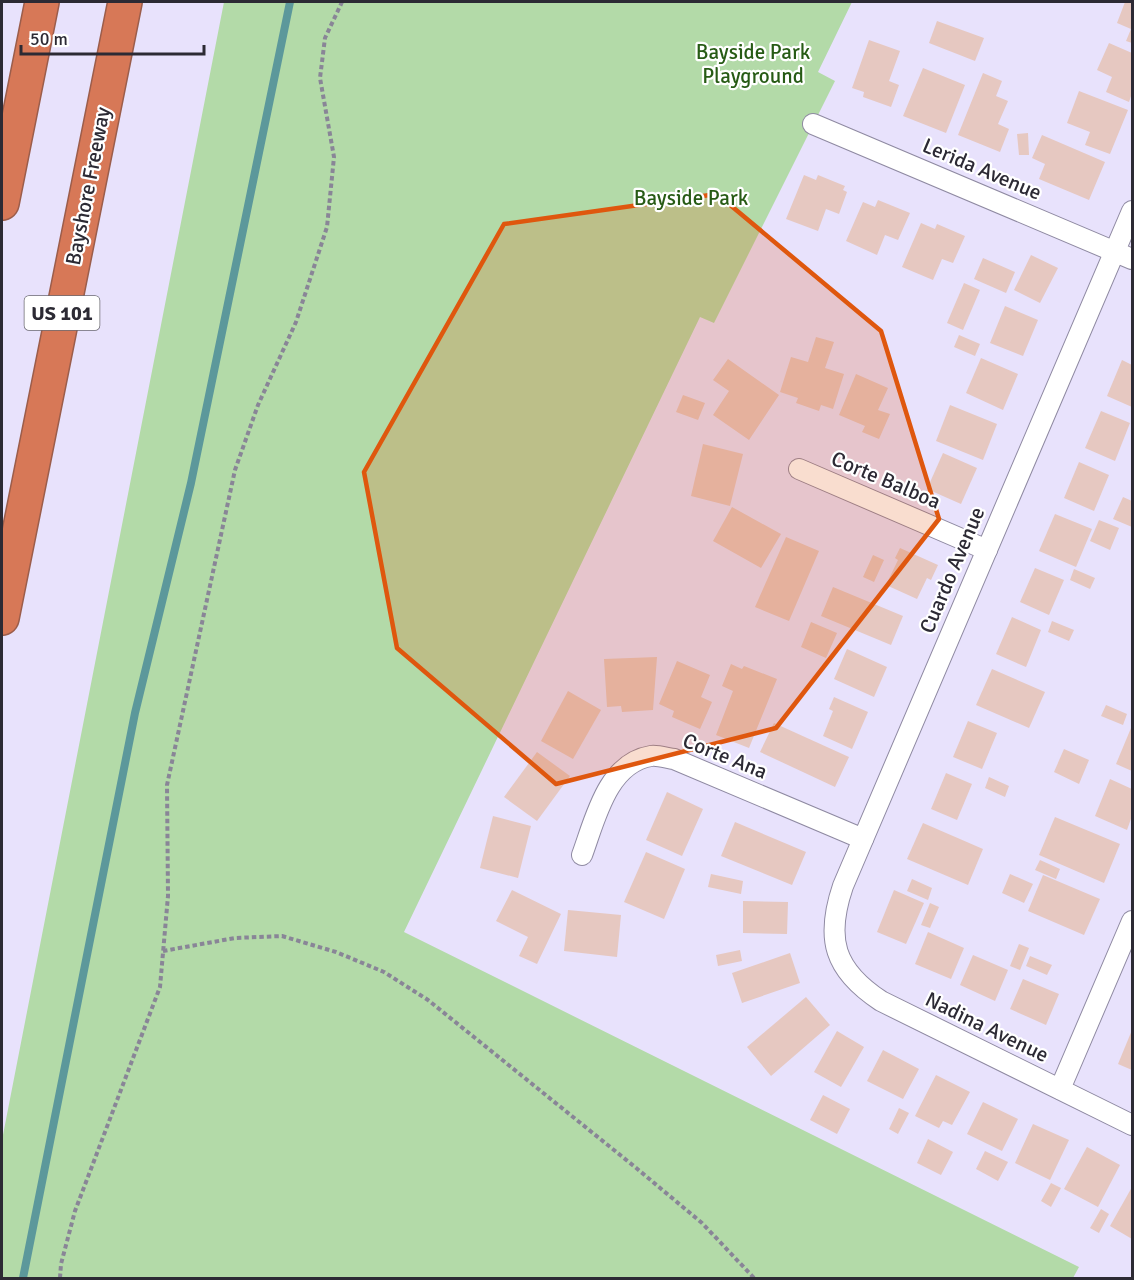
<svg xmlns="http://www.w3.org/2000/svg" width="1134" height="1280" font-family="Signika,sans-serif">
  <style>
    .green { fill: #b3daa8 }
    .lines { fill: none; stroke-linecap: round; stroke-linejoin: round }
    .stream { stroke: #5c989b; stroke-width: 8 }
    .building { fill: #e6c8c1 }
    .street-casing { stroke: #8f8aa2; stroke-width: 22 }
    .highway-casing { stroke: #9b5d4b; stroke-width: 36 }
    .path { stroke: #898597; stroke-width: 4; stroke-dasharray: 4.5 3; stroke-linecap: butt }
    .street { stroke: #fff; stroke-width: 20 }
    .highway { stroke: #d77857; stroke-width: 33 }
    .marked { fill: #df570e; fill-opacity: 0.2; stroke: #df570e; stroke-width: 4.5; stroke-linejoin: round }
    .labels { text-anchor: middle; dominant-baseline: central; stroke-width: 4.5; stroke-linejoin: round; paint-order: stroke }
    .shield { fill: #fff; stroke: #6b6a71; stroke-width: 1.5 }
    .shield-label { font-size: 20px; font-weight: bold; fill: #2c2a34 }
    .park-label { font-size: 21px; fill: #275b15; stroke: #fff }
    .street-label { font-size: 21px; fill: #2c2a34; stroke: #fff }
  </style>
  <rect width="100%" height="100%" fill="#e8e2fc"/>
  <path class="green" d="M224,2h628l-34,70 17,9 -121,242 -14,-6 -296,615 675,335 -6,11h-1071v-138z"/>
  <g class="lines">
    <path class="stream" d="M23,1278l112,-565 56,-230 99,-481"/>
  </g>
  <g class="building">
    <path d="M1125,2h7v41l-6,-2 5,-12 -14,-6z"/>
    <path d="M937,21l47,17 -9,23 -46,-18z"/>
    <path d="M869,40l31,11 -11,30 10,4 -8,22 -28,-10 1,-5 -12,-4z"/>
    <path d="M1109,43l23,10v40l-3,9 -23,-10 6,-15 -15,-7z"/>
    <path d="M923,68l42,17 -19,48 -43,-17z"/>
    <path d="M983,73l19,8 -6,15 12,5 -10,23 11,5 -9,23 -42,-17z"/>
    <path d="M1079,91l49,19 -18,44 -25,-9 5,-13 -23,-9z"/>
    <path d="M1028,133l1,22h-10l-2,-21z"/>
    <path d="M1042,135l63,27 -16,38 -50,-21 6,-15 -13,-6z"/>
    <path d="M804,175l12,5 2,-5 27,11 -2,4 4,2 -8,22 -13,-5 -8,22 -32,-12z"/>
    <path d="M878,200l32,13 -12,27 -13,-5 -8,20 -31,-14 17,-39 12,5z"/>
    <path d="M921,223l14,6 2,-5 28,12 -12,27 -11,-4 -9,21 -31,-13z"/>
    <path d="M1031,255l27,13 -18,35 -26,-13z"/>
    <path d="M983,258l32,14 -9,21 -32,-14z"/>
    <path d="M964,283l16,7 -17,40 -16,-7z"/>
    <path d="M1005,306l33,14 -15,36 -33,-13z"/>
    <path d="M959,335l21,9 -5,12 -21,-9z"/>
    <path d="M816,337l18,5 -9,26 19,6 -11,35 -12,-4 -2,6 -23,-8 2,-5 -18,-6 11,-35 17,5z"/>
    <path d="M981,358l37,16 -15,36 -37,-17z"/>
    <path d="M728,359l51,36 -30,45 -36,-25 16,-24 -16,-11z"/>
    <path d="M1122,360l10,5v42l-25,-11z"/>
    <path d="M856,374l32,14 -10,22 12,4 -11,25 -17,-7 3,-6 -26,-11z"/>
    <path d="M683,395l22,8 -7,17 -22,-8z"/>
    <path d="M950,405l47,19 -14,36 -47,-19z"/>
    <path d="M1101,411l29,12 -15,38 -30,-13z"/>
    <path d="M703,444l40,10 -13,52 -39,-10z"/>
    <path d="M943,453l34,15 -16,36 -34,-15z"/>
    <path d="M1079,462l30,13 -15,36 -30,-13z"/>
    <path d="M1123,497l9,4v26l-19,-8z"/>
    <path d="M732,507l49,27 -20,34 -48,-27z"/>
    <path d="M1055,514l37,15 -16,38 -37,-16z"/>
    <path d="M1099,520l20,8 -9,22 -20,-9z"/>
    <path d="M786,537l33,14 -30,70 -34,-14z"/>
    <path d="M900,548l38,17 -7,15 -4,-2 -10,21 -31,-14 12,-25 -3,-2z"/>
    <path d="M873,555l11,5 -10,22 -11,-5z"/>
    <path d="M1035,568l29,12 -15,35 -29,-13z"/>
    <path d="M1074,569l21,9 -5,11 -20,-9z"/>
    <path d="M833,587l70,29 -12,29 -70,-29z"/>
    <path d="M1012,617l29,13 -15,37 -30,-13z"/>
    <path d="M1052,621l22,9 -5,11 -21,-9z"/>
    <path d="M811,622l26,11 -11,25 -25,-11z"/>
    <path d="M847,649l40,18 -13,30 -40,-18z"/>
    <path d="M657,657l-4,53 -31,2 -1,-6 -14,1 -3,-48z"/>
    <path d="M677,661l33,14 -9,22 11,5 -12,27 -28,-12 2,-6 -15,-7z"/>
    <path d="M731,664l11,5 2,-3 33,13 -28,69 -33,-13 17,-44 -11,-5z"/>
    <path d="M992,669l53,23 -16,36 -53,-23z"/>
    <path d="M568,691l33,19 -28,49 -32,-18z"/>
    <path d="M834,697l34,15 -16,37 -29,-13 10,-25 -4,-2z"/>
    <path d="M1106,705l21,9 -4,11 -22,-9z"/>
    <path d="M968,721l29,12 -15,36 -29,-12z"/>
    <path d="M774,723l75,34 -14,30 -75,-35z"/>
    <path d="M1131,728l1,1v42l-16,-7z"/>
    <path d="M1064,749l25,11 -10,24 -25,-12z"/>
    <path d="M537,752l33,24 -33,45 -33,-24z"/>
    <path d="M946,773l26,11 -15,36 -26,-11z"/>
    <path d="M989,777l20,9 -4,11 -20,-9z"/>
    <path d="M1110,779l22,10v27l-5,14 -32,-14z"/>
    <path d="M667,792l36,17 -21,47 -36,-16z"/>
    <path d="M493,816l38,10 -13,52 -38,-10z"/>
    <path d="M1055,817l65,27 -16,39 -65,-28z"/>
    <path d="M735,822l71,30 -14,33 -71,-29z"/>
    <path d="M923,823l60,26 -15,36 -61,-26z"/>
    <path d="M646,852l39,17 -21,50 -40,-17z"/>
    <path d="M1040,860l20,9 -4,10 -21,-9z"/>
    <path d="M711,874l32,7 -2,13 -33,-7z"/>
    <path d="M1010,874l23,10 -9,19 -22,-10z"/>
    <path d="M1043,875l57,24 -16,36 -56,-24z"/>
    <path d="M912,879l20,9 -4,12 -21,-9z"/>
    <path d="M512,890l49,24 -24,50 -18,-8 9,-19 -32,-16z"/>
    <path d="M894,890l30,13 -18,41 -29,-12z"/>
    <path d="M743,901l45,1 -1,32 -44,-1z"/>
    <path d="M930,903l9,4 -9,21 -9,-3z"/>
    <path d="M568,910l53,5 -4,42 -53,-6z"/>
    <path d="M928,932l36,16 -13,31 -36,-15z"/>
    <path d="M1019,944l10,4 -9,22 -10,-4z"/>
    <path d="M740,950l2,11 -24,5 -2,-11z"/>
    <path d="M790,953l10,30 -58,20 -10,-30z"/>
    <path d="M973,955l35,15 -13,31 -35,-16z"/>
    <path d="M1030,956l22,9 -5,10 -21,-9z"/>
    <path d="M1023,979l36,15 -13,31 -36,-16z"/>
    <path d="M806,997l24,28 -59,51 -24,-29z"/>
    <path d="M1132,1030v40l-14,-6z"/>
    <path d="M837,1031l27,16 -23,40 -27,-15z"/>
    <path d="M883,1050l36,19 -16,30 -36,-18z"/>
    <path d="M936,1075l34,17 -18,33 -9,-4 -4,7 -24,-12z"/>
    <path d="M823,1095l27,14 -13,25 -27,-14z"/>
    <path d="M983,1102l35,17 -16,32 -35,-17z"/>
    <path d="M899,1108l10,5 -11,21 -9,-5z"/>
    <path d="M1033,1124l36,16 -19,40 -35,-17z"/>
    <path d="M928,1139l25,13 -12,23 -24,-12z"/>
    <path d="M1087,1147l33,18 -22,42 -34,-18z"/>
    <path d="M985,1151l23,11 -10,19 -22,-12z"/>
    <path d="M1051,1183l10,5 -10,19 -10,-6z"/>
    <path d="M1132,1187v52l-22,-13z"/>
    <path d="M1101,1209l8,5 -10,19 -9,-5z"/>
  </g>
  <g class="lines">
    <g class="street-casing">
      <g id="street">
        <path d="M813,124l319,135"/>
        <path d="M1132,211l-289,675c-18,53 -9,84 38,115l251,124"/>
        <path d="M799,469l188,81"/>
        <path d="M582,855c13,-35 25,-92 69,-99 6,-1 16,2 23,3l189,80"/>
        <path d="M1060,1089l72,-168"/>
      </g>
    </g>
    <g class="highway-casing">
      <g id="highway">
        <path d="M2,203l40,-201"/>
        <path d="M2,618l123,-616"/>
      </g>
    </g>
    <g class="path">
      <path d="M163,951l72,-13 47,-2 54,16 48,20 44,28 207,167 67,56 52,55"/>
      <path d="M60,1278l1,-14 14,-53 85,-224 8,-91 -1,-111 68,-315 23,-65 38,-83 31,-95 7,-70 -14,-79 5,-40 17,-36"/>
    </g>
    <use href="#street" class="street"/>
    <use href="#highway" class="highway"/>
  </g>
  <path class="marked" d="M717,194l164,137 58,188 -163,209 -220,56 -159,-136 -33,-176 140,-248z"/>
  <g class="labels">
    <rect class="shield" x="24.5" y="296" width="75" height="34" rx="4.5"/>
    <g class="shield-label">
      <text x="62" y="313">US 101</text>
    </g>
    <g class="park-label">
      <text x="753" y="52">Bayside Park<tspan x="753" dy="24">Playground</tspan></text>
      <text x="691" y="198">Bayside Park</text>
    </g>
    <g class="street-label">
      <text transform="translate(982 169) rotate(23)">Lerida Avenue</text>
      <text transform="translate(88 186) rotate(-79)">Bayshore Freeway</text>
      <text transform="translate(886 480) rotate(23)">Corte Balboa</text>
      <text transform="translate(952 570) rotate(-67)">Cuardo Avenue</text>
      <text transform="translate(725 756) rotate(22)">Corte Ana</text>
      <text transform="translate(987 1027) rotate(26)">Nadina Avenue</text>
    </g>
  </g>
  <rect width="1134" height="1280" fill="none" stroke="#2c2a34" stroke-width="6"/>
  <path d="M21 45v9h183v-9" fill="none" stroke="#2c2a34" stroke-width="3"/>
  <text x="30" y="45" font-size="18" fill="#2c2a34" stroke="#ffffff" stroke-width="4.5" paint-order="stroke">50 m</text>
</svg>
